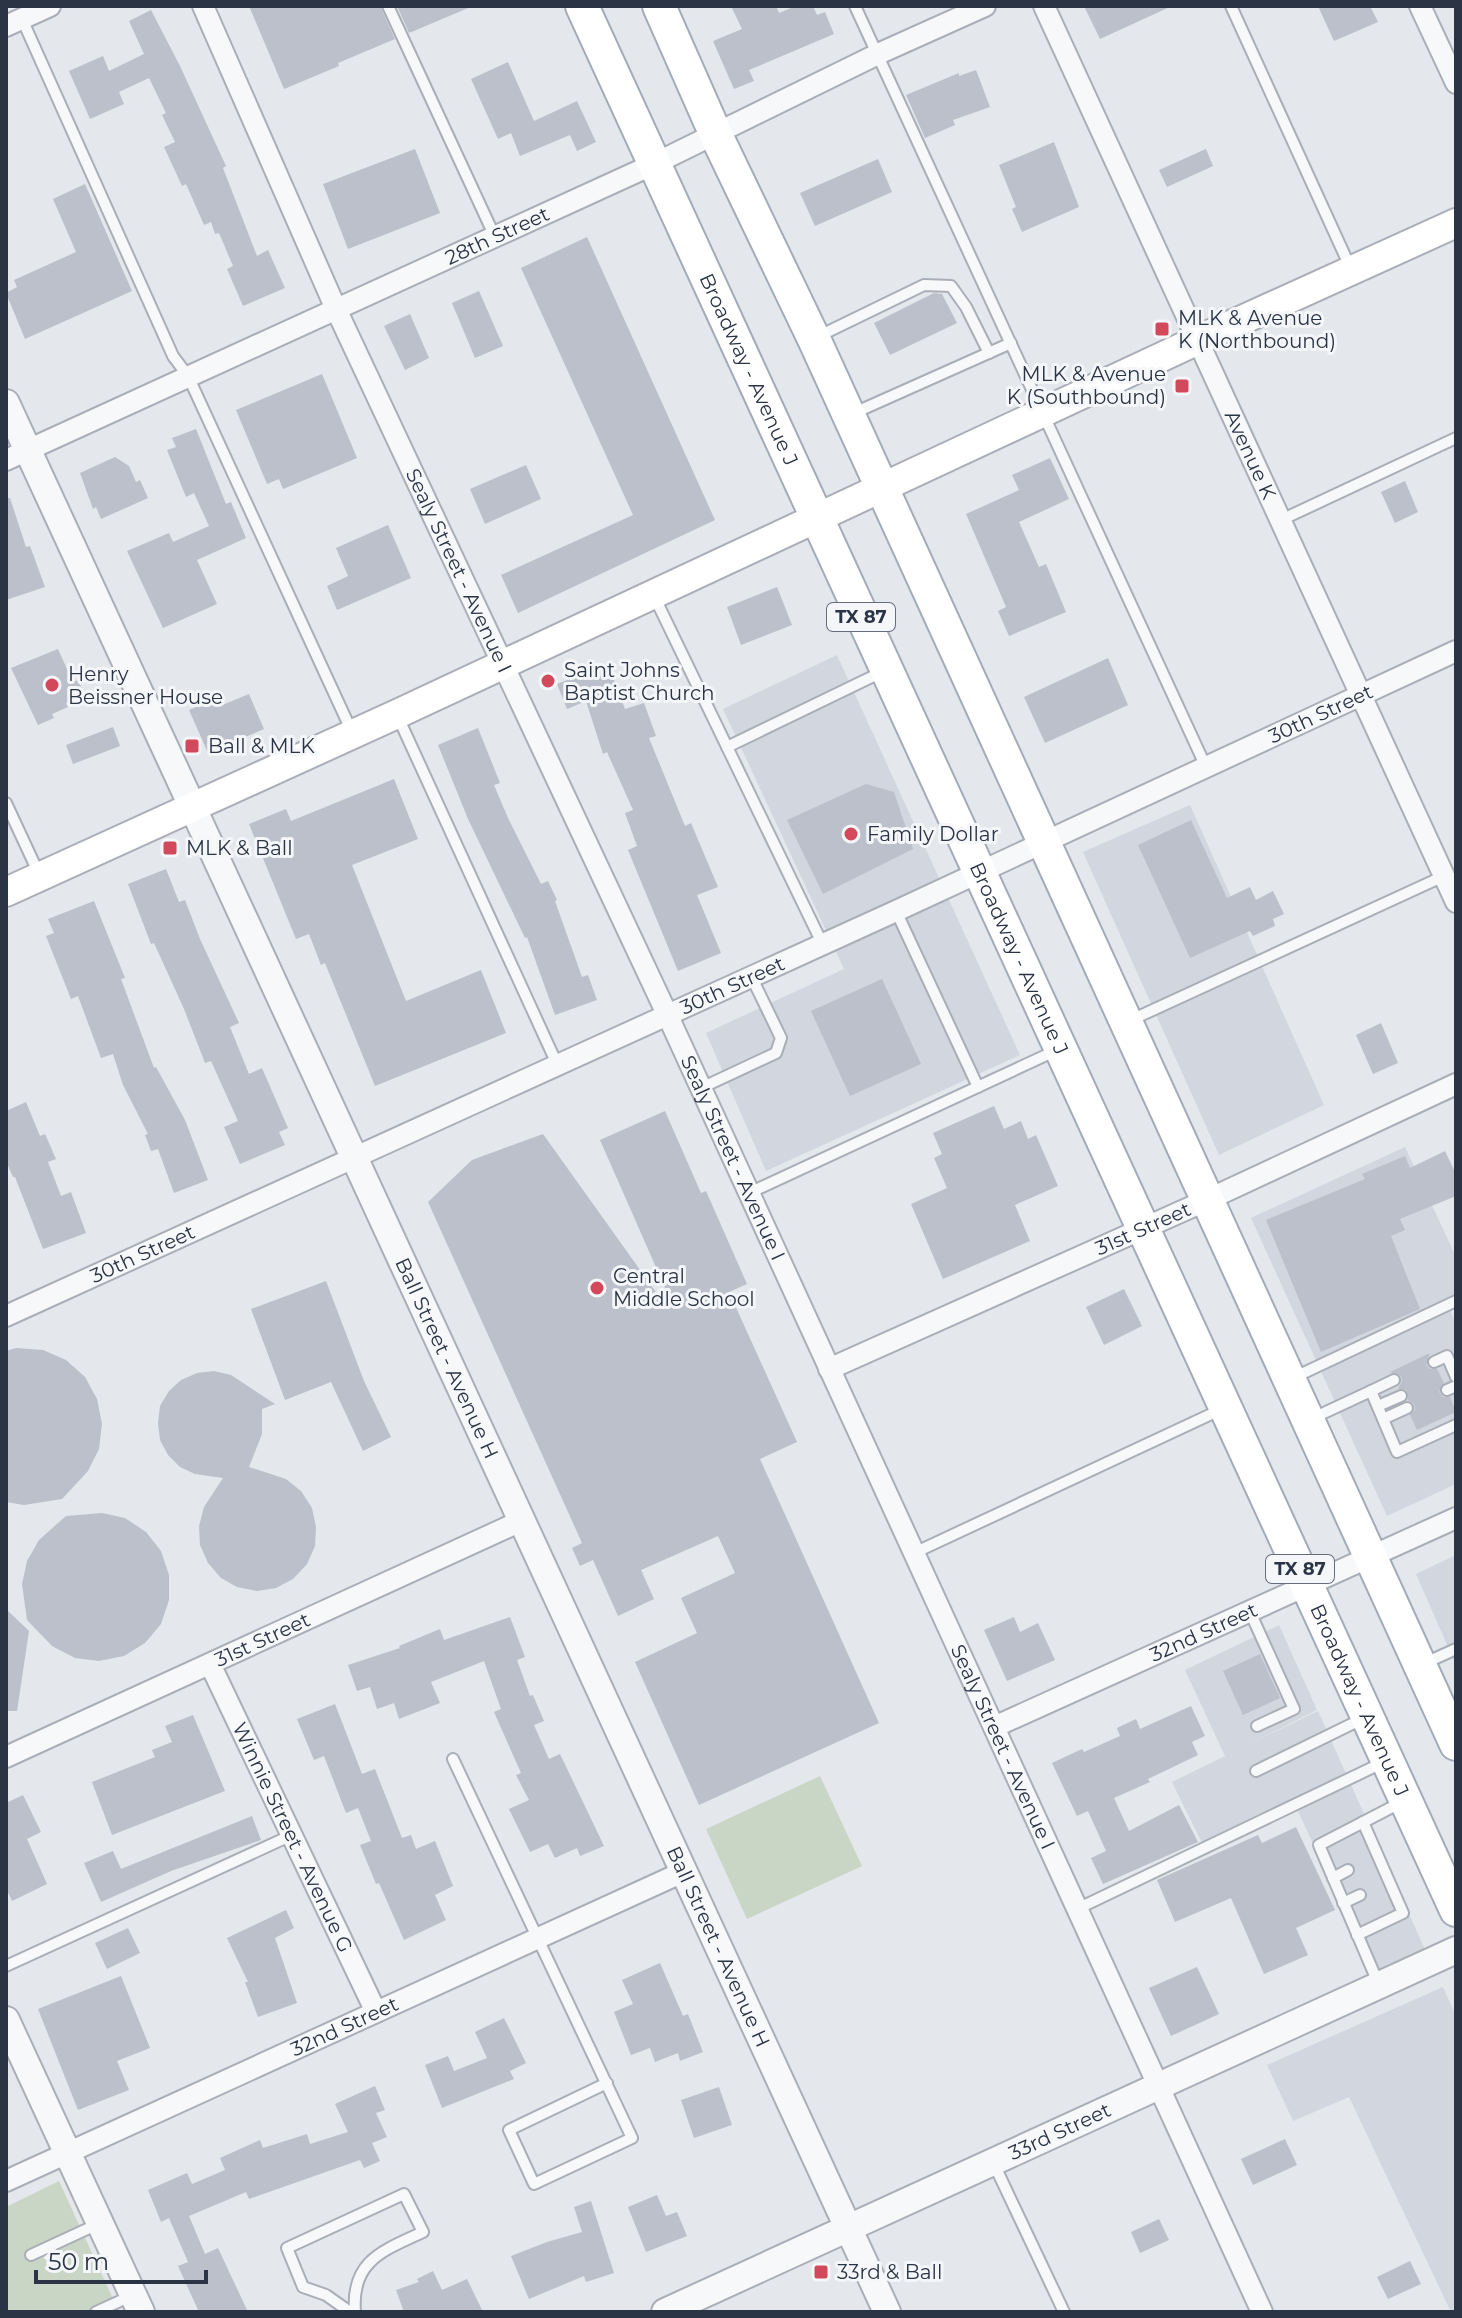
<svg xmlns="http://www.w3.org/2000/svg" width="1462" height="2318" font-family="Montserrat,sans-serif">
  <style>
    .built { fill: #d2d6de }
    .green { fill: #c9d6c5 }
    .building { fill: #bbc0ca }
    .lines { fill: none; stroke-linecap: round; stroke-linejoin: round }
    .service-casing { stroke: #a9aeb7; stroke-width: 14 }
    .minor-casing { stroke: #a9aeb7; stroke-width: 24 }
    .tertiary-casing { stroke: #a9aeb7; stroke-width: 30 }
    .secondary-casing { stroke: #a9aeb7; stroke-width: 32 }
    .primary-casing { stroke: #a3abb8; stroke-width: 36 }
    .service { stroke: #f7f8fa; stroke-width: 10 }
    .minor { stroke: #f7f8fa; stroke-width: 20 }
    .tertiary { stroke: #f7f8fa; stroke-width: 26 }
    .secondary { stroke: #fff; stroke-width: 28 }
    .primary { stroke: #fff; stroke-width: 32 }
    .poi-dot { fill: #d1495b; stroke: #f4f6f9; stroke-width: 3 }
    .labels { text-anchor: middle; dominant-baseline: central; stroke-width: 6; stroke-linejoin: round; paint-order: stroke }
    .shield { fill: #f4f6f9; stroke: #676e7b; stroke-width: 2 }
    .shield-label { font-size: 18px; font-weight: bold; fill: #2b3445 }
    .street-label { font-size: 20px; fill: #2b3445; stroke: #f4f6f9 }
    .poi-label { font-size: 20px; fill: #2b3445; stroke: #f4f6f9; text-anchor: start }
  </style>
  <rect width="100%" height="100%" fill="#e4e7ec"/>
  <g class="built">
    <path d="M837,655l183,400 -254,116 -60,-138 138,-64 -121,-260z"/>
    <path d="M1190,805l134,300 -105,50 -136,-303z"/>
    <path d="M1405,1147l51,110v36l-11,6 11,25v160l-69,32 -136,-298z"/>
    <path d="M1456,1555v110l-40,-91z"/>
    <path d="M1279,1625l38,85 -76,38 77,-37 108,241 -53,23 -80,-175 -91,43 -30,-61 53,-26 -40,-86z"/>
    <path d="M1443,1987l13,29v296h-5l-102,-215 -56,24 -26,-56z"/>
  </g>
  <g class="green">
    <path d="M820,1776l42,90 -115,53 -41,-90z"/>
    <path d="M59,2181l60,131h-113v-105z"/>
  </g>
  <g class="building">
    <path d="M249,6h131l15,33 -57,24 1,3 -55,23z"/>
    <path d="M397,6h76l-64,27z"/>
    <path d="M731,6h45l3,7 17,-7h17l4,9 8,-3 9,22 -85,36 5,11 -20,8 -21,-48 29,-12z"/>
    <path d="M1084,6h88l-72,33z"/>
    <path d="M1318,6h52l8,16 -44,19z"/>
    <path d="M151,10l29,56 46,100 -3,2 34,88 11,-6 17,38 -42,18 -16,-37 6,-3 -14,-33 -4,1 -4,-12 -7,3 -18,-41 -4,2 -18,-39 11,-5 -13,-27 4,-2 -17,-35 -30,14 5,12 -34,15 -21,-48 34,-15 6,15 35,-17 -15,-33z"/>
    <path d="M508,62l26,59 43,-20 19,41 -19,9 -7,-16 -50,21 -9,-23 -13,6 -27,-60z"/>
    <path d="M976,70l14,37 -37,13 2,5 -30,13 -19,-43 53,-22v3z"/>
    <path d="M1054,142l25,65 -57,25 -10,-23 4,-2 -17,-42z"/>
    <path d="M415,149l25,64 -92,36 -25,-65z"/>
    <path d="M1206,149l7,17 -46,21 -8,-17z"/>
    <path d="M878,159l14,33 -77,34 -15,-33z"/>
    <path d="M85,184l47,107 -107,48 -19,-46 11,-6 -3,-7 62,-28 -23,-53z"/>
    <path d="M587,237l128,283 -197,93 -17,-38 132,-60 -112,-247z"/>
    <path d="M479,291l24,55 -28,12 -23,-55z"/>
    <path d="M934,293l8,1 15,29 -67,32 -16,-32z"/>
    <path d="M410,314l19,44 -24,12 -21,-44z"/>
    <path d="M322,374l35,84 -74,31 -4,-10 -12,5 -31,-74z"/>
    <path d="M196,429l30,75 5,-2 15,36 -49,22 20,44 -54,24 -36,-77 42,-18 4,9 36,-16 -15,-33 -8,4 -19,-47 9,-3 -4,-9z"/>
    <path d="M115,457l14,9 7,16 4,-2 8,18 -47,21 -5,-12 -3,2 -13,-36z"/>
    <path d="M1050,458l19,41 -50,23 20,45 7,-3 20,48 -57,24 -11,-25 8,-4 -40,-93 53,-24 -7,-15z"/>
    <path d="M526,465l15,34 -56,25 -15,-35z"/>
    <path d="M1405,481l13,31 -23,11 -14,-31z"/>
    <path d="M6,498h4l16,49 4,-1 15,41 -39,13z"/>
    <path d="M388,525l23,53 -74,32 -10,-24 21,-10 -12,-28z"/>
    <path d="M777,587l15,38 -51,20 -14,-38z"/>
    <path d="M58,649l14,31 6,1 7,13 -19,9 2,4 -16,7 2,4 -16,7 -27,-57z"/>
    <path d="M1108,658l20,47 -83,38 -21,-46z"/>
    <path d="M590,671l3,7 18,-6 14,37 19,-6 12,33 -7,2 36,88 6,-3 27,64 -21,8 24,58 -43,18 -50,-121 9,-4 -12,-33 8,-3 -26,-58 -4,2 -17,-53 -19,8 -10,-25z"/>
    <path d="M249,694l15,35 -56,24 -19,-43 28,-12 3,8z"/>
    <path d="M113,727l7,19 -47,18 -7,-19z"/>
    <path d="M478,728l22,55 -6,2 14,33 33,66 7,-3 9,19 -2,1 27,76 6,-2 9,25 -42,15 -28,-78 -2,1 -57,-119 -30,-74z"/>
    <path d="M394,779l24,60 -66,26 54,136 75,-31 25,63 -131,53 -50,-123 -4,2 -12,-31 -13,5 -47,-115 37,-15 5,12z"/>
    <path d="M866,784l28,8 19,57 -90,45 -36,-74z"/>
    <path d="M1191,820l36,78 23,-11 6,13 17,-9 11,23 -11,5 2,7 -22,10 -3,-5 -60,27 -52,-113z"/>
    <path d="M166,869l13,33 6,-2 15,39 39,84 -9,4 19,47 13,-6 26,60 -9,4 6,13 -45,19 -16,-37 14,-6 -27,-60 -6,2 -21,-54 -30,-66 -3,1 -23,-60z"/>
    <path d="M94,901l31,77 -4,1 33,89 2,-1 29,53 23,60 -34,13 -16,-44 -7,2 -6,-16 3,-1 -25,-49 -10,-31 -12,4 -23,-62 -7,3 -25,-63 8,-3 -6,-14z"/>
    <path d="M882,979l39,85 -71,32 -39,-85z"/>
    <path d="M1381,1023l17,40 -25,11 -17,-39z"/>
    <path d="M26,1102l14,34 5,-2 11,25 -8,3 13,34 10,-4 15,41 -43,16 -28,-72h-2l-7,-16v-50z"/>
    <path d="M994,1106l10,23 17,-8 7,18 8,-4 22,51 -43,19 15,36 -87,38 -32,-75 36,-16 -13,-30 8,-4 -9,-21z"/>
    <path d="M665,1111l36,82 5,-2 41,93 -18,8 68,150 -37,17 119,264 -180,82 -64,-143 62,-29 -16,-35 54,-25 -17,-37 -77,34 13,29 -36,17 -25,-56 -13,6 -8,-18 10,-5 -154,-341 44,-42 71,-26 115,161 8,-5 -66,-150z"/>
    <path d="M1445,1151l11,23v22l-56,23 5,11 -14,6 29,73 -99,43 -55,-132 99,-41 -3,-5 43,-18 5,12z"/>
    <path d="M326,1281l38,100 27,56 -28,14 -32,-69 -46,18 -34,-91z"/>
    <path d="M1124,1289l18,37 -38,19 -18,-38z"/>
    <path d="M16,1348l27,2 23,10 19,17 12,22 5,25 -3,25 -11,22 -26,28 -38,6 -18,-3v-151z"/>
    <path d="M1430,1353l-4,12 4,4h7l7,14 -5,9 4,5h7l6,15 -39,18 -7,-15 5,-5 -1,-6 -6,-4 -2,-10 -8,-1 4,-8 -1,-5 -11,-4z"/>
    <path d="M214,1371l17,4 44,29 -13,5v25l-13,33 37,12 15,12 11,17 4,19 -1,19 -8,18 -14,15 -17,9 -19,3 -20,-4 -16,-9 -13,-15 -8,-18 -1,-19 5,-19 19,-29 -28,-4 -15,-7 -12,-12 -8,-15 -2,-17 2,-17 9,-15 12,-11 16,-7z"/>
    <path d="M102,1513l23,5 21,14 15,19 8,24v25l-8,24 -16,19 -21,13 -25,5 -24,-3 -23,-12 -25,-26 -5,-36 5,-23 12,-21 27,-24z"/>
    <path d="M6,1609l23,22 -12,80h-11z"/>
    <path d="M510,1617l15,40 -8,3 13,36 3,-1 11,26 -10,4 15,34 11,-5 44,92 -24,10 -3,-8 -22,10 -7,-14 -18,8 -21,-43 20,-9 -13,-25 5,-2 -27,-61 7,-3 -17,-48 -53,21 9,21 -41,16 -5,-16 -17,6 -7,-22 -13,4 -9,-26 52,-17 -1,-2 41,-17 4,11z"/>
    <path d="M1014,1617l6,15 18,-9 17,37 -48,21 -23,-51z"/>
    <path d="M1260,1654l20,44 -37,17 -20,-44z"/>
    <path d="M335,1704l27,70 13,-5 27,69 9,-3 5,14 19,-8 18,45 -18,9 11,25 -42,20 -25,-57 -3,1 -16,-39 11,-4 -13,-33 -12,5 -22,-57 -10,4 -17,-41z"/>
    <path d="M1191,1706l14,30 -13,6 6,13 -50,24 2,3 -36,16 15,33 50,-26 19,37 -95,42 -12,-26 15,-7 -18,-40 -11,5 -25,-53 30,-14 2,3 36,-16 -3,-8 19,-9 4,10z"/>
    <path d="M193,1715l32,76 -113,44 -20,-53 63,-25 -3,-7 20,-8 -7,-16z"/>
    <path d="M23,1795l18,37 -14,7 20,45 -35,17 -6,-13v-85z"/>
    <path d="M252,1816l9,24 -90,31 -70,31 -17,-39 29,-12 8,18z"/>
    <path d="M1296,1827l39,83 -39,18 12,27 -44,19 -33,-76 -56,24 -18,-42 101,-45 4,8z"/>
    <path d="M286,1910l8,18 -19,10 22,65 -39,14 -13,-35h3l-21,-44z"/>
    <path d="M128,1928l12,25 -33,16 -12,-26z"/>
    <path d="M660,1963l23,53 5,-2 15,38 -23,9 -2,-8 -23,9 -5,-14 -19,7 -17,-43 19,-8 -11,-24z"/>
    <path d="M1197,1967l22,47 -48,22 -22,-48z"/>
    <path d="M121,1976l29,72 -33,13 12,29 -51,20 -40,-101z"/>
    <path d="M504,2018l22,45 -16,8 4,8 -72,29 -17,-43 23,-9 6,15 33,-13 -12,-26z"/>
    <path d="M375,2086l10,24 -9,3 11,24 -15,6 8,18 -16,7 -4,-8 -111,39 -3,-7 -57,24 16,38 13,-6 30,64h-49l-21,-46 10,-4 -19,-44 -8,4 -13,-32 39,-17 5,11 33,-14 -5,-12 40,-18 3,8 44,-14 3,10 38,-12 -13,-28z"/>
    <path d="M719,2087l13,38 -38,13 -13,-38z"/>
    <path d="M1285,2139l12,26 -44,20 -12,-26z"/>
    <path d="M657,2195l9,21 11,-4 10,24 -41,16 -18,-45z"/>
    <path d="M591,2201l23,72 -28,9 -2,-6 -55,23 -18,-43 36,-14 35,-10 -8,-25z"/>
    <path d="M1159,2219l10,21 -29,13 -9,-21z"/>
    <path d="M1410,2261l11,23 -33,15 -11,-22z"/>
    <path d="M433,2271l9,19 25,-11 16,33h-79l-8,-22 23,-8 -2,-3z"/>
  </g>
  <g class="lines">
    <g class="service-casing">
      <g id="service">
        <path d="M388,6l107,231"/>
        <path d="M855,6l351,761"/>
        <path d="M1231,6l120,263"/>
        <path d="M22,19l151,337 15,20 164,356"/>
        <path d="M819,336l105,-51 27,1 15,21 23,46"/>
        <path d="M854,413l157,-70"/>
        <path d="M1281,520l175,-82"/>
        <path d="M654,596l168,347"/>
        <path d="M398,717l159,347"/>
        <path d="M727,747l157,-76"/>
        <path d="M6,803l33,71"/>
        <path d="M896,911l82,176"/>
        <path d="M1131,1020l313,-144"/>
        <path d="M701,1088l75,-35 5,-15 -30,-62"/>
        <path d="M749,1193l306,-142"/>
        <path d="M1434,1362l13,-6 9,21"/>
        <path d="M1295,1377l161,-76"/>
        <path d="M1447,1390l9,-4"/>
        <path d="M1371,1391l23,-11"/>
        <path d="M1378,1406l23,-10"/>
        <path d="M1313,1418l58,-27 26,61 59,-27"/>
        <path d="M1383,1419l24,-11"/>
        <path d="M914,1553l306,-143"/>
        <path d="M1250,1612l44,97 -37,17"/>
        <path d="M1425,1663l31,-14"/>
        <path d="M453,1759c60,126 120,252 179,379l-98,46 -25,-54 98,-47"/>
        <path d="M1256,1771l106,-52"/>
        <path d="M1333,1878l15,-8"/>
        <path d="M1343,1903l17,-8"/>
        <path d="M1077,1909l305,-146"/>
        <path d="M1357,1935l46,-22 -40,-91"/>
        <path d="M6,1966l286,-131"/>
        <path d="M1379,1985l-60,-140 81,-42"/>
        <path d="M993,2162l71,150"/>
        <path d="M31,2255l67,-31"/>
        <path d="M96,2312l35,-16"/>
        <path d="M350,2312l-24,-17 -23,-8 -16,-39 117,-54 19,38c-41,19 -72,29 -68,80"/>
      </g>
    </g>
    <g class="minor-casing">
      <g id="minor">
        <path id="s1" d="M203,6l133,303 331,705 595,1298"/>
        <path id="s2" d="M1044,6l412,896"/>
        <path d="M1420,6l36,77"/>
        <path d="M6,26l44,-20"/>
        <path id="s3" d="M6,460l648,-296 224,-110 107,-48"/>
        <path id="s4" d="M6,1316l890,-405 560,-260"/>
        <path id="s5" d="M829,1369l378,-169 249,-116"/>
        <path id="s6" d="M210,1664l166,348"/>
        <path id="s7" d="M994,1727l462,-209"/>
        <path id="s8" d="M6,1757l515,-236"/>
        <path id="s9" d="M6,2181l677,-309"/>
      </g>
    </g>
    <g class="tertiary-casing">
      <g id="tertiary">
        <path id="s10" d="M6,403l881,1909"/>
        <path d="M6,2020l135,292"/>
        <path id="s11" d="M665,2312l791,-362"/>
      </g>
    </g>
    <g class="secondary-casing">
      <path id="secondary" d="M6,892l391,-178 801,-374 258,-117"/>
    </g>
    <g class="primary-casing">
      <g id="primary">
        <path id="s12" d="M582,6l874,1904"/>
        <path d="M659,6l57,129 98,204 642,1405"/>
      </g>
    </g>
    <use href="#service" class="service"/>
    <use href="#minor" class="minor"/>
    <use href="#tertiary" class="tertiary"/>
    <use href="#secondary" class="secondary"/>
    <use href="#primary" class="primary"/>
  </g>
  <g class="poi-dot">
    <rect x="1154" y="321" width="16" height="16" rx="4"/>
    <rect x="1174" y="378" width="16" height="16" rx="4"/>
    <circle cx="548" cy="681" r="8"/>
    <circle cx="52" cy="685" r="8"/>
    <rect x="184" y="738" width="16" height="16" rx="4"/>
    <circle cx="851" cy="834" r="8"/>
    <rect x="162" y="840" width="16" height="16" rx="4"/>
    <circle cx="597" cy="1288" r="8"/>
    <rect x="813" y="2264" width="16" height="16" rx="4"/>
  </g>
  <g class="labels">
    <g class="shield">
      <rect x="827" y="603" width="68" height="28" rx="6"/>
      <rect x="1266" y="1555" width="68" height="28" rx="6"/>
    </g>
    <g class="shield-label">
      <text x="861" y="617">TX 87</text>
      <text x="1300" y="1569">TX 87</text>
    </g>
    <g class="street-label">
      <text stroke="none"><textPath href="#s3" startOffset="540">28th Street</textPath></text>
      <text stroke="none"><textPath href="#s12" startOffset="400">Broadway - Avenue J</textPath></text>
      <text stroke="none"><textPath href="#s2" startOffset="494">Avenue K</textPath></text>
      <text stroke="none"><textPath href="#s1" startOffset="620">Sealy Street - Avenue I</textPath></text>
      <text stroke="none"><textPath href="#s4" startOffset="1446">30th Street</textPath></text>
      <text stroke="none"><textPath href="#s12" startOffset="1048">Broadway - Avenue J</textPath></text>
      <text stroke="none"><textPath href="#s4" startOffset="798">30th Street</textPath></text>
      <text stroke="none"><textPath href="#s1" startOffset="1268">Sealy Street - Avenue I</textPath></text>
      <text stroke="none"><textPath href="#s5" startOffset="344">31st Street</textPath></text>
      <text stroke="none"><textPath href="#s4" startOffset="150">30th Street</textPath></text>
      <text stroke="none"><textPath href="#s10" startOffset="1052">Ball Street - Avenue H</textPath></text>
      <text stroke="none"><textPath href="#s7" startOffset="230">32nd Street</textPath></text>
      <text stroke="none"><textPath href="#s8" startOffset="282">31st Street</textPath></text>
      <text stroke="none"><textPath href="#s12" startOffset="1864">Broadway - Avenue J</textPath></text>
      <text stroke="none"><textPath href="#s1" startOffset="1916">Sealy Street - Avenue I</textPath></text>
      <text stroke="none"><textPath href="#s6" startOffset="192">Winnie Street - Avenue G</textPath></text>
      <text stroke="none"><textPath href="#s10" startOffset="1700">Ball Street - Avenue H</textPath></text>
      <text stroke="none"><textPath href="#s9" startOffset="372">32nd Street</textPath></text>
      <text stroke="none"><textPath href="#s11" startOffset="434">33rd Street</textPath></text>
    </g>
    <g class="poi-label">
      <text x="1178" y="318">MLK &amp; Avenue<tspan x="1178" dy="23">K (Northbound)</tspan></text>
      <text x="1166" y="374" text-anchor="end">MLK &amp; Avenue<tspan x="1166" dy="23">K (Southbound)</tspan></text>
      <text x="564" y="670">Saint Johns<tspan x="564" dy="23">Baptist Church</tspan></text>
      <text x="68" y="674">Henry<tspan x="68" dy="23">Beissner House</tspan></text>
      <text x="208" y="746">Ball &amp; MLK</text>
      <text x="867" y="834">Family Dollar</text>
      <text x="186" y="848">MLK &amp; Ball</text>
      <text x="613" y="1276">Central<tspan x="613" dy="23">Middle School</tspan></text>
      <text x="837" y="2272">33rd &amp; Ball</text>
    </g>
  </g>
  <rect width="1462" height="2318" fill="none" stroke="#2b3445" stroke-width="16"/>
  <path d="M36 2270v12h170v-12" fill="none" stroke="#2b3445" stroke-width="4"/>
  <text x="48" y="2270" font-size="24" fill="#2b3445" stroke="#f4f6f9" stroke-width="6" paint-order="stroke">50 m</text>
</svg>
